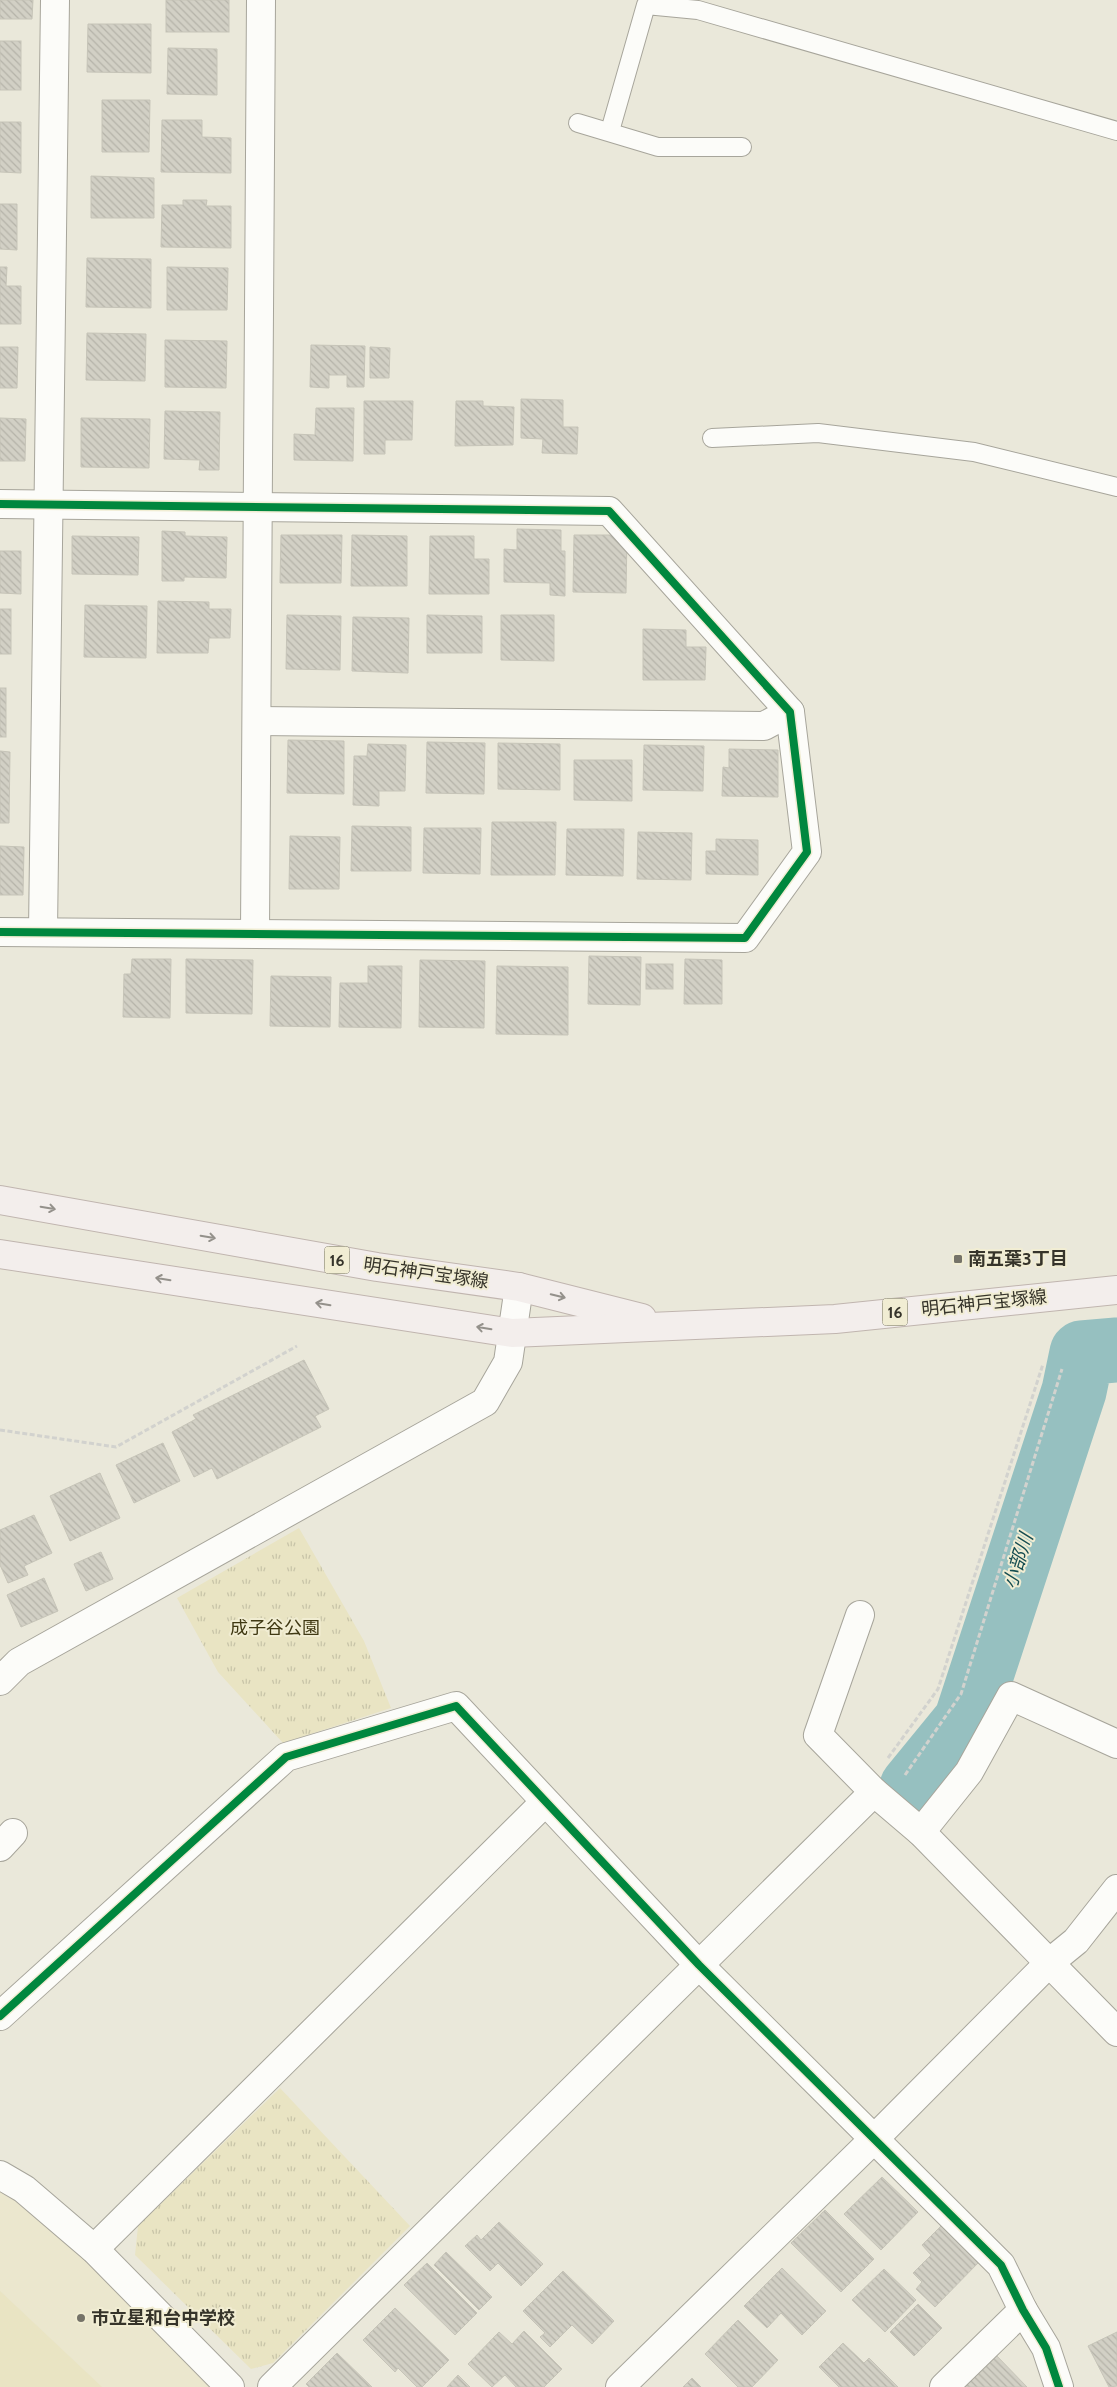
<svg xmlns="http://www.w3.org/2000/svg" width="1117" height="2387" font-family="Cabin,'Noto Sans JP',sans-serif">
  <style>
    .built { fill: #ebe7ce }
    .grass { fill: url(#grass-tufts) }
    .garden { fill: #e9e4c3 }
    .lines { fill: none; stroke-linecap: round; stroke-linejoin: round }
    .river { stroke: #96c0c0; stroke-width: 65 }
    .building { fill: url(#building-back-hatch); stroke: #c6c4b8 }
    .service-casing { stroke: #a7a59b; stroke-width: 20 }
    .minor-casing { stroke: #a7a59b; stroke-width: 30 }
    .tertiary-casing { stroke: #a7a59b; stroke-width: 30 }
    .primary-casing { stroke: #c0b5af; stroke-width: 30 }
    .path { stroke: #d2d2ce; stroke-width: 3; stroke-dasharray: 5 2.5; stroke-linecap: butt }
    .service { stroke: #fcfcf9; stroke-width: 18 }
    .minor { stroke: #fcfcf9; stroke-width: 28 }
    .tertiary { stroke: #fcfcf9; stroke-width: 28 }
    .primary { stroke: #f3eeec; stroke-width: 28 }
    .cycleway-casing { stroke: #f1edd3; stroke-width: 11 }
    .cycleway { stroke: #00873e; stroke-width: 8 }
    .oneway { stroke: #94918b }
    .poi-dot { fill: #757368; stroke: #f1edd3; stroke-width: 2 }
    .labels { text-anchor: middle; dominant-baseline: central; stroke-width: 4; stroke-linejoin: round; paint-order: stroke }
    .shield { fill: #f1edd3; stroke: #6e6c5d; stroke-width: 1 }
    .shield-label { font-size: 16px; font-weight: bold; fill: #36342a }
    .poi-label { font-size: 18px; font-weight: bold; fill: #36342a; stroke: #f1edd3; text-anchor: start }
    .street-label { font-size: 18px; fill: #36342a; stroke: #f1edd3 }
    .park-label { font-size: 18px; fill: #403913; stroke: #f1edd3 }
    .water-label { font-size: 19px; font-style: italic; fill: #164d51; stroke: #f1edd3 }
  </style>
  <defs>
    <pattern id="grass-tufts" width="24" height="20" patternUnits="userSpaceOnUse" patternTransform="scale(1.25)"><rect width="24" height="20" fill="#e9e4c3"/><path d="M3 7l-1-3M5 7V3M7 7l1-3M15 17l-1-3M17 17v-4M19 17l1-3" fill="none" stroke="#c8c4a8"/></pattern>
    <pattern id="building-back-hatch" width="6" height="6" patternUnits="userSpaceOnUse" patternTransform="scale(1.25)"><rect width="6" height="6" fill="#d2d0c5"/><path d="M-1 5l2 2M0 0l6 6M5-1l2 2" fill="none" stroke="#b5b3a9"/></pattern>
  </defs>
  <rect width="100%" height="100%" fill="#eae8da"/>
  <path class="built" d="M0,2175l230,212h-230z"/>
  <g class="grass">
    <path d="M299,1528l65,113 27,67 -108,35 -65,-71 -41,-74z"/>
    <path d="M280,2088l130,138 -137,137 -22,6 -116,-114 3,-29z"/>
  </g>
  <path class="garden" d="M0,2291l102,96h-102z"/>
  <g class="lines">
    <path class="river" d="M912,1787l54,-66 108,-330 8,-38 35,-3"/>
  </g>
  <g class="building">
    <path d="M0,0h33l-1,19h-32z"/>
    <rect x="166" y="0" width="63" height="32"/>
    <path d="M88,24h63v49l-64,-1z"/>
    <rect x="0" y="41" width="21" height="49"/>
    <path d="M168,48l49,1v46l-50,-1z"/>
    <path d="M102,100h48l-1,52h-47z"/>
    <path d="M162,120h40v17l29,1v35l-70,-1z"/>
    <path d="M0,122h21v51l-21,-1z"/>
    <path d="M91,176l63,2v40h-63z"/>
    <path d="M183,200h24l-1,6h25v42l-70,-1 1,-42h21z"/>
    <path d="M0,204h17v46l-17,-1z"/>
    <path d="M87,258l64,1v49l-65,-1z"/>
    <path d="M0,267h7l-1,19h15v38h-21z"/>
    <path d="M167,267l61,1 -1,42h-60z"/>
    <path d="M87,333l59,1 -1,47 -59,-1z"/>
    <path d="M165,340l62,1 -1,47 -61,-1z"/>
    <path d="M311,345l54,1 -1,41h-17v-12h-18v13l-19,-1z"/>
    <path d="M0,347h18l-1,41h-17z"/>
    <path d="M370,347l20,1 -1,30h-19z"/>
    <path d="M521,399l42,1v27h15l-1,27 -35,-1 1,-14 -22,-1z"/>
    <path d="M364,401h49l-1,39h-27v14h-21z"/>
    <path d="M456,401h27v5l31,1 -1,38 -58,1z"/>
    <path d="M316,408h38l-1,53 -59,-1v-26l21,1z"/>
    <path d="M165,411l55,1 -1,58h-20l1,-10 -36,-1z"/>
    <path d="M0,418l26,1 -1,42h-25z"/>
    <path d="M81,418l69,1 -1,49 -68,-1z"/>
    <path d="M517,529l44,1v21h4v45l-15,-1v-12l-46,-1v-33l13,1z"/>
    <path d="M162,531l23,1v4l42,1 -1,41 -42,-1v4h-22z"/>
    <path d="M281,535h61l-1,48h-61z"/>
    <path d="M352,535l55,1v50h-56z"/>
    <path d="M574,535h53l-1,58 -53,-1z"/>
    <path d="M72,536l67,1 -1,38 -66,-1z"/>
    <path d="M430,536h44v23h15v35h-60z"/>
    <path d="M0,551h21v43l-21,-1z"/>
    <path d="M158,601l51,1v7h22l-1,29h-21l-1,15h-51z"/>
    <path d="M85,605l62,1 -1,52 -62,-1z"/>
    <rect x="0" y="609" width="11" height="45"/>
    <path d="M287,615l54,1 -1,54 -54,-1z"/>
    <path d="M427,615l55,1v37h-55z"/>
    <path d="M501,615h53v46l-53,-1z"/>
    <path d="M353,617l56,1 -1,55 -56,-2z"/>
    <path d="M643,629l43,1v17h20l-1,33h-62z"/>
    <rect x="0" y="688" width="6" height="49"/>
    <path d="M288,740l56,1v53l-57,-1z"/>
    <path d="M427,742l58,1 -1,51 -58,-1z"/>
    <path d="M498,743l62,1v46l-62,-1z"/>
    <path d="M368,744l38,1 -1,46h-26v15l-26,-1 1,-49h13z"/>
    <path d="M644,745l60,1 -1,45 -60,-1z"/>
    <path d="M729,749l49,1v47l-56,-1 1,-29 6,1z"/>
    <path d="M0,751l10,1 -1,71h-9z"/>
    <path d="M574,760h58v41l-58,-1z"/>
    <path d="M492,822h64l-1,53h-64z"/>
    <path d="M352,826l59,1v44h-60z"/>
    <path d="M424,828h57l-1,46 -57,-1z"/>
    <path d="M567,829h57l-1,47 -57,-1z"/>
    <path d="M638,832l54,1 -1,47 -54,-1z"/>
    <path d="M290,836l50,1 -1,52h-50z"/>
    <path d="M716,839l42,1v35l-52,-1v-23h10z"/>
    <path d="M0,846l24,1 -1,48h-23z"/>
    <path d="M589,956l52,1 -1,48 -52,-1z"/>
    <path d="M132,959h39l-1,59 -47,-1 1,-43h7z"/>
    <path d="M186,959l67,1 -1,54 -66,-1z"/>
    <path d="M685,959l37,1v44h-38z"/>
    <path d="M420,960l65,1 -1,67 -65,-1z"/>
    <rect x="646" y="964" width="27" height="25"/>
    <path d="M368,966h34l-1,62 -62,-1 1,-44h28z"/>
    <path d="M497,966l71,1v68l-72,-1z"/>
    <path d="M271,976l60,1 -1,50 -60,-1z"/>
    <path d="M304,1360l25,49 -14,7 6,11 -104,52 -5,-11 -18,9 -22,-45 24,-13 -3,-4z"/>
    <path d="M163,1443l17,38 -46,22 -18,-38z"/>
    <path d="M100,1473l20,45 -50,23 -20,-45z"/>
    <path d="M34,1515l18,38 -28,13 4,9 -20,8 -8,-18v-35z"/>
    <path d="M101,1552l12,27 -27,12 -12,-27z"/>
    <path d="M44,1578l14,33 -37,16 -14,-32z"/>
    <path d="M882,2177l36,35 -37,38 -37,-36z"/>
    <path d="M825,2210l49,49 -33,33 -50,-49z"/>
    <path d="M499,2222l44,42 -22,22 -23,-23 -8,8 -25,-25 12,-11 4,5z"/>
    <path d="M942,2225l37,37 -44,45 -19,-18 6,-7 -9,-9 18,-18 -9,-10z"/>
    <path d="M446,2252l46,45 -13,13 -45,-45z"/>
    <path d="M427,2263l50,50 -22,22 -51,-50z"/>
    <path d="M782,2268l44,43 -24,24 -21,-22 -14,15 -23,-22z"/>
    <path d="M884,2269l32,31 -31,32 -33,-32z"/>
    <path d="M563,2271l51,50 -22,23 -20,-19 -22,22 -10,-10 5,-4 -22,-22z"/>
    <path d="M918,2304l24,24 -28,28 -24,-24z"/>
    <path d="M395,2308l54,52 -27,27h-5l-19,-19 -3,4 -32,-32z"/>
    <path d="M738,2320l40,40 -26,27h-14l-33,-33z"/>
    <path d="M524,2331l38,38 -18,18h-28l-11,-12 -13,12 -24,-23 31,-32 13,12z"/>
    <path d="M1117,2332v54l-8,1 -21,-41z"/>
    <path d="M843,2343l21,20 5,-5 29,29h-59l-20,-20z"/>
    <path d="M337,2353l35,34h-63l-3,-3z"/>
    <path d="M994,2353l33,34h-68z"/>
    <path d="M458,2375l12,12h-23z"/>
    <path d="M692,2378l9,9h-18z"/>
  </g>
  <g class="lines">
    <g class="service-casing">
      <g id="service">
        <path d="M578,123l80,24h84"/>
        <path d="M610,131l36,-126 52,5 419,121"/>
        <path d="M712,438l106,-5 156,19 143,35"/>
      </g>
    </g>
    <g class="minor-casing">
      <g id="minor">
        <path d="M0,504l609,7 181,201 17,140 -62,86 -745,-6"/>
        <path d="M257,721l507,5 26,-14"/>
        <path d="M43,932l12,-932"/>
        <path d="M255,933l6,-933"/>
        <path d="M860,1615l-42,120 56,57 47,40 196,200"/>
        <path d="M921,1832l48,-60 42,-76 106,48"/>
        <path d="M0,1847l13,-14"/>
        <path d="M0,2016l286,-259 170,-51 243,259 302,300 22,45 23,38 13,39"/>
        <path d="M94,2249l451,-447"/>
        <path d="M272,2387l602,-595"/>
        <path d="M620,2387l255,-249 174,-175 27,-22 41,-52"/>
        <path d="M944,2387l79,-77"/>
      </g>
    </g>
    <g class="tertiary-casing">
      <g id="tertiary">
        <path d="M0,1681l19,-19 466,-260 23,-40 11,-75"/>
        <path d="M0,2175l24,14 70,60 136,138"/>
      </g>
    </g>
    <g class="primary-casing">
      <g id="primary">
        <path d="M0,1200l377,67 142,20 123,31"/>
        <path d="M0,1254l512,79 323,-14 282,-29"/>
      </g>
    </g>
    <g class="path">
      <path d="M0,1430l116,17 181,-101"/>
      <path d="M888,1758l50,-69 105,-325"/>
      <path d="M905,1775l56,-81 101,-325"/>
    </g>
    <use href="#service" class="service"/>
    <use href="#minor" class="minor"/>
    <use href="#tertiary" class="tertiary"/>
    <use href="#primary" class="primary"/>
    <g class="cycleway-casing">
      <g id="cycleway">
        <path d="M0,504l609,7 181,201 17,140 -62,86 -745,-6"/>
        <path d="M0,2016l286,-259 170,-51 243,259 302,300 22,45 23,38 13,39"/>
      </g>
    </g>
    <use href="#cycleway" class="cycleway"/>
  </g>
  <defs><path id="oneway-shaft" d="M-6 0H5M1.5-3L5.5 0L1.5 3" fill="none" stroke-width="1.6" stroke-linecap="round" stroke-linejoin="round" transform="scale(1.25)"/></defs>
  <g class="oneway">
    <use href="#oneway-shaft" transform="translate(48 1208) rotate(10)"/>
    <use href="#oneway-shaft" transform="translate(208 1237) rotate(10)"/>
    <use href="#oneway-shaft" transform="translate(163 1279) rotate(-171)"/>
    <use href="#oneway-shaft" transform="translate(558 1296) rotate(14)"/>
    <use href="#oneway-shaft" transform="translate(323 1304) rotate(-171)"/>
    <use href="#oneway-shaft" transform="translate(484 1328) rotate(-171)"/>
  </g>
  <g class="poi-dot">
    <rect x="953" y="1254" width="10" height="10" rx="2.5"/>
    <circle cx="81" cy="2318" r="5"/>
  </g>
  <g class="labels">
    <g class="shield">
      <rect x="324.5" y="1246.5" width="25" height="27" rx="4"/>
      <rect x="882.5" y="1298.5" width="25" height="27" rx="4"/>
    </g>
    <g class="shield-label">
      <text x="337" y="1260">16</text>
      <text x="895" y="1312">16</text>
    </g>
    <g class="poi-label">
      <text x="968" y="1259">南五葉3丁目</text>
      <text x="91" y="2318">市立星和台中学校</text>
    </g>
    <g class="street-label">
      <text transform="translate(426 1273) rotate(8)">明石神戸宝塚線</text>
      <text transform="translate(984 1303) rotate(-6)">明石神戸宝塚線</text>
    </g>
    <g class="park-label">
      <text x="275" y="1628">成子谷公園</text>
    </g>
    <g class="water-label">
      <text transform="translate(1018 1561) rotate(-72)">小部川</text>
    </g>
  </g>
</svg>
